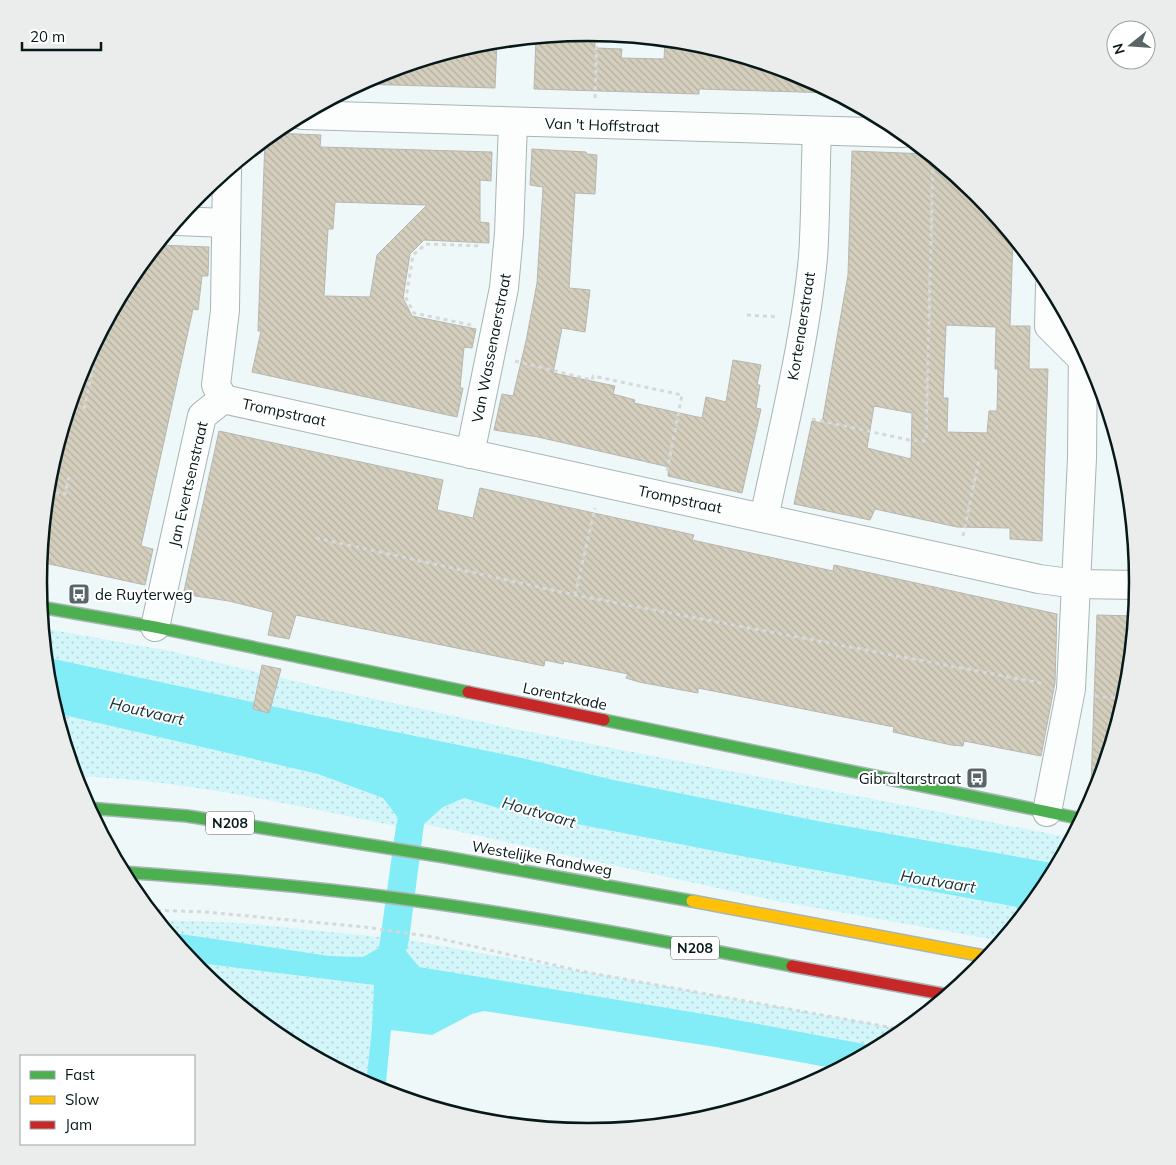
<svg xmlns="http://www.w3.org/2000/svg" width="1176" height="1165" font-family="Mulish,sans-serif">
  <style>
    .grass { fill: url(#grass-dots) }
    .water { fill: #82ecf7 }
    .building { fill: url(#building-back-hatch); stroke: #b6b7b1; fill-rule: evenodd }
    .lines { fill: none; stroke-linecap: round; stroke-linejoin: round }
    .street-casing { stroke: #a8b4b5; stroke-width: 30 }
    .fast-casing { stroke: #a8b4b5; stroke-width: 14 }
    .slow-casing { stroke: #a8b4b5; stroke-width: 14 }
    .jam-casing { stroke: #a8b4b5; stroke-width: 14 }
    .path { stroke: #d5d9d9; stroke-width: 3; stroke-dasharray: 4 4; stroke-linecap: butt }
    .street { stroke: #fcfefe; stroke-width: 28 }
    .fast { stroke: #4caf50; stroke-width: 11 }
    .slow { stroke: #ffc107; stroke-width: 11 }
    .jam { stroke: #c62828; stroke-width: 11 }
    .labels { text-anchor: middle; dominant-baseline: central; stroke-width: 4; stroke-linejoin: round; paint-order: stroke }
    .shield { fill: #fff; stroke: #515d5e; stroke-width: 1 }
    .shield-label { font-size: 14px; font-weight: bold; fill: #071819 }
    .street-label { font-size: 15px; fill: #071819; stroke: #fff }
    .poi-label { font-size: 15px; fill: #071819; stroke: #fff; text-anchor: start }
    .water-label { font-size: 16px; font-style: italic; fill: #183133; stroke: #fff }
    .rim { fill: none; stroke: #071819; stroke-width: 2.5 }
  </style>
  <defs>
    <pattern id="grass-dots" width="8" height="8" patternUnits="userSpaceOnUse" patternTransform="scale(1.25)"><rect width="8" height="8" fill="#d2f6fa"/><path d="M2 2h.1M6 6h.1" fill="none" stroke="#b3d2d6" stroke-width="1.8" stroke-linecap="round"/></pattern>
    <pattern id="building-back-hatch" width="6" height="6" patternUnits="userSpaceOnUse" patternTransform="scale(1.25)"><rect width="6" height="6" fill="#d4cebd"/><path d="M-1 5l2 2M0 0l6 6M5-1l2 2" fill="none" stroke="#b4b0a2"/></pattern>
  </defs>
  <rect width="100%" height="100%" fill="#eef8f8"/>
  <g class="grass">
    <path d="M42,628l128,23 158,38 182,39 562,110 -14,26 -235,-42 -209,-42 -92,-22 -209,-43 -268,-58z"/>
    <path d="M55,713l263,61 65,24 15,20 -2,8c-107,-22 -212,-46 -321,-50z"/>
    <path d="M464,798l41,12 225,44 298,55 -26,32 -230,-41 -348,-76 19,-17z"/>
    <path d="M157,920l84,3 168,17 497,90 -13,10 -13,7 -164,-31 -277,-45 -76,-14 -33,-1 -163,-24z"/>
    <path d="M191,962l183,23 -2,42 -6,58 -84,-45 -83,-69z"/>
  </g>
  <path class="water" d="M45,657l268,58 209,43 92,22 209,42 235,42 -13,24 -17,21 -298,-55 -225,-44 -41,-12 -21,9 -19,17 -15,116 -3,11 13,16 297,49 164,31 -42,22 -122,-22 -232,-36 -12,3 -40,21 -41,-5 -6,63 -19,-8 6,-58 2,-42 -183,-23 -24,-30 163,24 33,1 16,-9 17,-122 2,-8 -15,-20 -65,-24 -263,-61 -6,-23z"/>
  <g class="building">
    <path d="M556,36h39v12l27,1 -1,9 43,1 1,-19 31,3 10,3 -1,7 32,3 62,18 34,19 -134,-4v5l-165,-5 2,-51z"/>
    <path d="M497,41l-2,47 -136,-4 19,-10 103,-31z"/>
    <path d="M273,133l48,2 -1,12 172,5 -1,29 -11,-1v42l9,1v20l-65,-3 -14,14 -7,44 9,18 64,13 -4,19 -8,-1 -4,41h3l-6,29 -205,-45 9,-41h-3l7,-191zM335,202l92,3 -50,50 -7,42 -46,-1 4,-67h5z"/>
    <path d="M532,149l54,3 1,2 10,1 -2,39 -20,-1 -6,95 21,2 -5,42 -23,-4 -9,45 62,13 -2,8 22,6 -1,3 68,15 4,-21 20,5 7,-42 28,5 -4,20h3l-4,23 5,1 -19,84 -74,-17 1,-9 -131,-30 -44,-7 8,-36 11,2 13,-55 11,-58 6,-96 -13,-2z"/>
    <path d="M852,151l76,3 49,39 36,44 -3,89h20l-1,43h19l-6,172 -32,-2v-11l-53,-1 -82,-18 -5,11 -76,-16 18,-83 10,2 26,-148zM946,325l50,2 -1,42h3l-1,42h-8l-2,22 -40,-1 1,-34h-5zM874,406l38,7 -1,46 -44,-11z"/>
    <path d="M157,245l52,2 -1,29h-6l-4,34 -5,-1 -52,237 12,3 -8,36 -105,-23 4,-37 2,1 18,-75 16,-79 51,-95z"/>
    <path d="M219,431l224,49 -6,30 36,8 7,-30 214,47 -2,5 141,31 1,-6 223,49 -2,69 -14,73 -77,-15 -1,5 -12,-1 -58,-13 1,-5 -196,-39v5l-59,-11 -13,-4 2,-4 -64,-13 -1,3 -18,-4 -1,6 -248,-51 -7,24 -21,-4 5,-23 -44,-11 -34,-5 -1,-2 -10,-3z"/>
    <path d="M1097,615l38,1 -8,74 -29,97 -7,-1z"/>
    <path d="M262,665l19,4 -12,44 -16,-4z"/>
  </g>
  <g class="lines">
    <g class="street-casing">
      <g id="street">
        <path d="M302,115l601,18"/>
        <path d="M176,221l50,2"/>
        <path d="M1050,285l-1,41 33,33"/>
        <path d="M223,399l816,180 38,5 61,1"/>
        <path d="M223,399l-7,-14 9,-75 2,-139"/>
        <path d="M470,454l34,-166 5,-55 4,-111"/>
        <path d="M764,518c18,-85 41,-175 49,-261 3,-42 2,-84 4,-126"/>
        <path d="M155,627l47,-211 21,-17"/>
        <path d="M1047,812l24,-123 11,-231 1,-111"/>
      </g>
    </g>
    <g class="fast-casing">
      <g id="fast">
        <path d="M40,607l115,20 313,65"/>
        <path d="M604,720l478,99"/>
        <path d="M88,808l99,8 258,41 247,44"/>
        <path d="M122,872c69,5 138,10 207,18 156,17 310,46 463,76"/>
      </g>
    </g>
    <g class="slow-casing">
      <path id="slow" d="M692,901l297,56"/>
    </g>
    <g class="jam-casing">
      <g id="jam">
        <path d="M468,692l136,28"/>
        <path d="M792,966l156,29"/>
      </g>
    </g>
    <g class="path">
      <path d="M595,98l2,-65"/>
      <path d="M747,315l32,2"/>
      <path d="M471,325l-57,-12 -8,-15 7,-43 13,-11 56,2"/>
      <path d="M515,361l77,19 1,-4 89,19 -15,76"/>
      <path d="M84,409l17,-76"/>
      <path d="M812,419l97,21 17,1 7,-284"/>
      <path d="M47,492l18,2 5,-21"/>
      <path d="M963,536l16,-76"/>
      <path d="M316,538l259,57 471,89"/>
      <path d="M575,595l20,-87"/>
      <path d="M1095,696l30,3"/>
      <path d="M149,910l57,2 159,15 68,10 147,34 325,59"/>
    </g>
    <use href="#street" class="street"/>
    <use href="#fast" class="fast"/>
    <use href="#slow" class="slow"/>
    <use href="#jam" class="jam"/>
  </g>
  <defs>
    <g id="bus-square" transform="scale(1.125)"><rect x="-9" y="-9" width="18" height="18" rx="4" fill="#586667" stroke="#fff"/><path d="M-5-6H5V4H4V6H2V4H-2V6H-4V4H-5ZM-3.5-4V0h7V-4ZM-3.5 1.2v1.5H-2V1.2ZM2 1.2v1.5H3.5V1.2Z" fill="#fff"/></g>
  </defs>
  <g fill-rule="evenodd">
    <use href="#bus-square" x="79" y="594"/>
    <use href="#bus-square" x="977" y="778"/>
  </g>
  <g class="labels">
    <g class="shield">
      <rect x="206" y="811.5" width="48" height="23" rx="4"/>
      <rect x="671" y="936.5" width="48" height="23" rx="4"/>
    </g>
    <g class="shield-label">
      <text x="230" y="823">N208</text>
      <text x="695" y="948">N208</text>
    </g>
    <g class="street-label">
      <text transform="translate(602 125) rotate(2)">Van 't Hoffstraat</text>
      <text transform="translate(801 326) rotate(-81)">Kortenaerstraat</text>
      <text transform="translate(491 348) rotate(-79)">Van Wassenaerstraat</text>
      <text transform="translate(284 412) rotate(12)">Trompstraat</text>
      <text transform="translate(188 484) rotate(-77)">Jan Evertsenstraat</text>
      <text transform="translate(680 499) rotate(12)">Trompstraat</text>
      <text transform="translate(565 696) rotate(12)">Lorentzkade</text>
      <text transform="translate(542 858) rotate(10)">Westelijke Randweg</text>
    </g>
    <g class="poi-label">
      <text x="95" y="594">de Ruyterweg</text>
      <text x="961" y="778" text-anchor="end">Gibraltarstraat</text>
    </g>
    <g class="water-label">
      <text transform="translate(147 711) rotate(13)">Houtvaart</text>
      <text transform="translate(539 812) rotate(16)">Houtvaart</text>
      <text transform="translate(938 881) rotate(9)">Houtvaart</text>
    </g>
  </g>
  <path d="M0 0H1176V1165H0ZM47 582a541 541 0 1 1 1082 0a541 541 0 1 1-1082 0Z" fill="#ebeded" fill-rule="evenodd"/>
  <path class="rim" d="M47 582a541 541 0 1 1 1082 0a541 541 0 1 1-1082 0Z"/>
  <rect x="20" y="1055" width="175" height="90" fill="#ffffff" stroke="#9ca3a3"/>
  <rect x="30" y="1071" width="25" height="8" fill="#4caf50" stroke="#9ca3a3"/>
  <text x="65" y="1080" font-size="15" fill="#071819">Fast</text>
  <rect x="30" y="1096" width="25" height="8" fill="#ffc107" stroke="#9ca3a3"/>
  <text x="65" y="1105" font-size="15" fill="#071819">Slow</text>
  <rect x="30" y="1121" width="25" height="8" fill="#c62828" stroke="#9ca3a3"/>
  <text x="65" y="1130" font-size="15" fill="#071819">Jam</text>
  <g transform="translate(1131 45) rotate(253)"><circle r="24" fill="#ffffff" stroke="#9ca3a3"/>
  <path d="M0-4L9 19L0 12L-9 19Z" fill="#586667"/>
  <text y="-8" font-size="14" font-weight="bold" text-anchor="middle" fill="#071819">N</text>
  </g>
  <path d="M22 42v8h79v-8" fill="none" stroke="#071819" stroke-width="2.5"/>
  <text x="30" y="42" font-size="15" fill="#071819" stroke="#ffffff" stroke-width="4" paint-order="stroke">20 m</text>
</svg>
